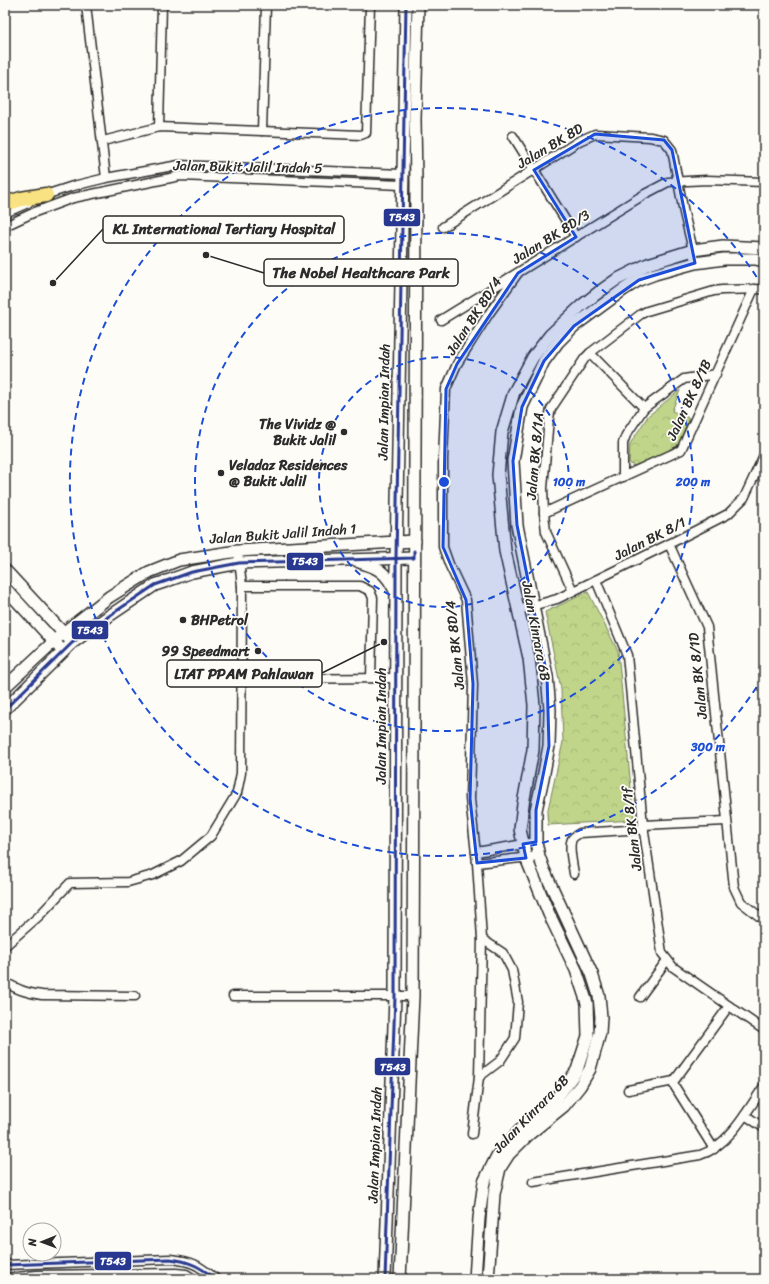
<svg xmlns="http://www.w3.org/2000/svg" width="769" height="1284" font-family="Sriracha,sans-serif">
  <style>
    .park { fill: url(#park-crowns); stroke: #76805a }
    .lines { fill: none; stroke-linecap: round; stroke-linejoin: round }
    .street-casing { stroke: #2b2b2b; stroke-width: 11 }
    .secondary-casing { stroke: #2b2b2b; stroke-width: 14 }
    .highway-casing { stroke: #2b2b2b; stroke-width: 17 }
    .street { stroke: #fdfcf7; stroke-width: 8 }
    .secondary { stroke: #fdfcf7; stroke-width: 11 }
    .highway { stroke: #f8e281; stroke-width: 14 }
    .bus-1-casing { stroke: #fdfcf7; stroke-width: 6 }
    .bus-1 { stroke: #283890; stroke-width: 3 }
    .marked { fill: #1d4ed8; fill-opacity: 0.2; stroke: #1d4ed8; stroke-width: 3; stroke-linejoin: round }
    .ring { fill: none; stroke: #1d4ed8; stroke-width: 2; stroke-dasharray: 7 5 }
    .poi-dot { fill: #2b2b2b; stroke: #fdfcf7; stroke-width: 1.5 }
    .labels { text-anchor: middle; dominant-baseline: central; stroke-width: 3.5; stroke-linejoin: round; paint-order: stroke }
    .street-label { font-size: 14px; fill: #2b2b2b; stroke: #fdfcf7 }
    .poi-label { font-size: 14px; font-weight: bold; fill: #2b2b2b; stroke: #fdfcf7; text-anchor: end }
    .centre { fill: #1d4ed8; stroke: #fdfcf7; stroke-width: 2 }
    .ring-label { font-size: 12px; text-anchor: middle; font-weight: bold; fill: #1d4ed8; stroke: #fdfcf7; stroke-width: 3.5; stroke-linejoin: round; paint-order: stroke }
    .leader { fill: none; stroke: #2b2b2b; stroke-width: 1.5 }
    .callout-dot { fill: #2b2b2b; stroke: #fdfcf7; stroke-width: 1.5 }
    .callout { fill: #fdfcf7; stroke: #2b2b2b; stroke-width: 1.5 }
    .callout-label { font-size: 15px; text-anchor: middle; font-weight: bold; fill: #2b2b2b }
    .line-badge { stroke: #fdfcf7; stroke-width: 1.5 }
    .badge-label { font-size: 11px; text-anchor: middle; font-weight: bold; fill: #fff }
  </style>
  <defs>
    <pattern id="park-crowns" width="20" height="18" patternUnits="userSpaceOnUse"><rect width="20" height="18" fill="#c0d58a"/><path d="M2 6a3 3 0 1 1 6 0M12 15a3 3 0 1 1 6 0" fill="none" stroke="#a5b777"/></pattern>
  </defs>
  <rect width="100%" height="100%" fill="#fdfcf7"/>
  <filter id="ink" filterUnits="userSpaceOnUse"><feTurbulence type="fractalNoise" baseFrequency=".025" numOctaves="2"/><feDisplacementMap in="SourceGraphic" scale="8" xChannelSelector="R" yChannelSelector="G"/><feConvolveMatrix kernelMatrix="1 2 1 2 8 2 1 2 1" color-interpolation-filters="sRGB"/></filter>
  <g filter="url(#ink)">
    <g class="park">
      <path d="M680,390l-8,21 17,7 -12,30 -43,18 -5,-3 1,-19 18,-28z"/>
      <path d="M588,592l30,59 16,169 -86,5 -1,-11 16,-72 -2,-53 -16,-77z"/>
    </g>
    <g class="lines">
      <g class="street-casing">
        <g id="street">
          <path d="M86,5l20,173"/>
          <path d="M159,127l3,-122"/>
          <path d="M262,131l4,-126"/>
          <path d="M513,136l63,101"/>
          <path d="M103,141l56,-14 202,8 5,-2 4,-128"/>
          <path d="M42,196l31,-10 33,-8 73,-13 223,9"/>
          <path d="M5,213l23,-10"/>
          <path d="M5,226l30,-14 38,-14 107,-22 222,9"/>
          <path d="M443,227l136,-86 16,-7 55,3 14,3 8,10 12,63 9,37 2,13"/>
          <path d="M441,320l204,-126 23,-12 39,-2 57,2"/>
          <path d="M590,353l54,55"/>
          <path d="M623,477v-34l3,-8 18,-27 40,-29 32,-5"/>
          <path d="M544,513l137,-63 73,-161"/>
          <path d="M669,544l38,83 27,260 7,15 23,18"/>
          <path d="M596,580l31,75 16,170 19,128 11,14 91,63"/>
          <path d="M242,586h118l10,5 3,7 -2,80"/>
          <path d="M573,591l-27,-59 -2,-19 -1,-25 6,-70 2,-9 34,-51 5,-5 51,-39 6,-3 67,-20 8,-1 42,-1"/>
          <path d="M518,610l39,-11 112,-55 59,-30 16,-16 20,-43"/>
          <path d="M242,679l154,-1"/>
          <path d="M643,825l83,-4"/>
          <path d="M476,852l60,-10"/>
          <path d="M477,863l62,-7"/>
          <path d="M574,874c-1,-9 -6,-27 -2,-35 2,-3 5,-4 8,-6l64,-4"/>
          <path d="M5,946l34,-30 31,-33 58,-1 25,-7 28,-14 30,-25 26,-43 4,-20 1,-187 -4,-35"/>
          <path d="M5,982c13,8 22,11 37,13l93,1"/>
          <path d="M233,996h180"/>
          <path d="M640,997l27,-37"/>
          <path d="M479,1077l21,-16 15,-23 3,-36 -6,-32 -9,-17 -21,-14"/>
          <path d="M672,1082l42,67"/>
          <path d="M628,1090l46,-9 55,-75"/>
          <path d="M745,1115l19,13"/>
          <path d="M472,1134l7,-57 3,-138 -5,-76 -7,-64 3,-115 -7,-84 -17,-36 -6,-17v-88l3,-70 11,-25 31,-49 30,-42"/>
          <path d="M533,1182l167,-27c28,-8 48,-45 64,-69"/>
          <path d="M5,1265l165,-6c23,2 28,6 46,20"/>
          <path d="M5,1278l32,-3 139,-2 10,1 8,5"/>
        </g>
      </g>
      <g class="secondary-casing">
        <g id="secondary">
          <path d="M359,562c20,6 27,10 36,29"/>
          <path d="M5,570l62,67"/>
          <path d="M5,588l54,59"/>
          <path d="M5,687l58,-54 46,-36 40,-25 30,-12 59,-9 177,-10"/>
          <path d="M5,709l67,-66 37,-27 46,-31 9,-3 28,-10 47,-9 175,-5"/>
          <path d="M385,1279l10,-282 1,-439 10,-553"/>
          <path d="M400,1279l13,-283 3,-814 -1,-63 3,-114"/>
          <path d="M475,1279l4,-61 5,-36 13,-26 26,-29 33,-28 21,-29 11,-34 -1,-33 -11,-33 -27,-56 -23,-56 -6,-29 3,-25 10,-54 1,-45 -5,-47 -24,-107 -7,-76 4,-43 12,-40 19,-35 17,-22 31,-29 18,-14 17,-12 32,-16 45,-14 30,-4 41,2"/>
          <path d="M488,1279l6,-85 6,-26 9,-14 19,-19 36,-29 16,-20 10,-17 10,-36 1,-16 -2,-21 -7,-22 -48,-104 -5,-14 -3,-14v-32l7,-32 6,-32 1,-36 -3,-34 -30,-151 -4,-64 9,-54 22,-46 14,-19 16,-16 49,-36 16,-10 16,-6 40,-11 29,-4h31l9,2"/>
        </g>
      </g>
      <g class="highway-casing">
        <path id="highway" d="M5,204l16,-5 25,-4"/>
      </g>
      <use href="#street" class="street"/>
      <use href="#secondary" class="secondary"/>
      <use href="#highway" class="highway"/>
      <g class="bus-1-casing">
        <g id="bus-1">
          <path d="M5,709l67,-66 37,-27 46,-31 37,-13 47,-9 175,-5v-7"/>
          <path d="M5,1265l165,-6c20,2 30,8 46,20"/>
          <path d="M385,1279l10,-282 1,-439 10,-553"/>
        </g>
      </g>
      <use href="#bus-1" class="bus-1"/>
    </g>
  </g>
  <path class="marked" d="M595,134l69,6 8,10 23,113 -56,17 -65,46 -30,35 -22,46 -9,54 4,64 30,151 2,70 -13,64v32l-13,2 3,14 -49,5 -7,-64 3,-115 -7,-84 -23,-53 3,-158 11,-25 61,-91 58,-36 -42,-67z"/>
  <g class="ring">
    <circle cx="444" cy="482" r="125"/>
    <circle cx="444" cy="482" r="249"/>
    <path d="M763 677A374 374 0 1 1 763 287"/>
  </g>
  <g class="poi-dot">
    <circle cx="344" cy="432" r="4"/>
    <circle cx="221" cy="473" r="4"/>
    <circle cx="183" cy="620" r="4"/>
    <circle cx="258" cy="651" r="4"/>
  </g>
  <g class="labels">
    <g class="street-label">
      <text transform="translate(550 146) rotate(-31)">Jalan BK 8D</text>
      <text transform="translate(248 167) rotate(1)">Jalan Bukit Jalil Indah 5</text>
      <text transform="translate(551 237) rotate(-32)">Jalan BK 8D/3</text>
      <text transform="translate(474 316) rotate(-57)">Jalan BK 8D/4</text>
      <text transform="translate(689 400) rotate(-65)">Jalan BK 8/1B</text>
      <text transform="translate(384 402) rotate(-89)">Jalan Impian Indah</text>
      <text transform="translate(535 456) rotate(-85)">Jalan BK 8/1A</text>
      <text transform="translate(283 534) rotate(-4)">Jalan Bukit Jalil Indah 1</text>
      <text transform="translate(650 539) rotate(-27)">Jalan BK 8/1</text>
      <text transform="translate(536 631) rotate(79)">Jalan Kinrara 6B</text>
      <text transform="translate(455 645) rotate(-96)">Jalan BK 8D/4</text>
      <text transform="translate(698 676) rotate(-96)">Jalan BK 8/1D</text>
      <text transform="translate(381 726) rotate(-90)">Jalan Impian Indah</text>
      <text transform="translate(632 829) rotate(-97)">Jalan BK 8/1f</text>
      <text transform="translate(531 1114) rotate(-46)">Jalan Kinrara 6B</text>
      <text transform="translate(375 1145) rotate(-88)">Jalan Impian Indah</text>
    </g>
    <g class="poi-label">
      <text x="336" y="424">The Vividz @<tspan x="336" dy="16">Bukit Jalil</tspan></text>
      <text x="229" y="465" text-anchor="start">Veladaz Residences<tspan x="229" dy="16">@ Bukit Jalil</tspan></text>
      <text x="191" y="620" text-anchor="start">BHPetrol</text>
      <text x="250" y="651">99 Speedmart</text>
    </g>
  </g>
  <circle cx="444" cy="482" r="6" class="centre"/>
  <g class="ring-label">
    <text x="569" y="486">100 m</text>
    <text x="693" y="486">200 m</text>
    <text x="708" y="751">300 m</text>
  </g>
  <path class="leader" d="M53 283L103 229M206 255L264 273M384 642L322 673"/>
  <g class="callout-dot">
    <circle cx="53" cy="283" r="4"/>
    <circle cx="206" cy="255" r="4"/>
    <circle cx="384" cy="642" r="4"/>
  </g>
  <g class="callout">
    <rect x="103" y="216" width="241" height="27" rx="4"/>
    <rect x="264" y="259" width="194" height="27" rx="4"/>
    <rect x="167" y="660" width="155" height="27" rx="4"/>
  </g>
  <g class="callout-label">
    <text x="224" y="234">KL International Tertiary Hospital</text>
    <text x="361" y="278">The Nobel Healthcare Park</text>
    <text x="244" y="679">LTAT PPAM Pahlawan</text>
  </g>
  <g class="line-badge">
    <rect x="383" y="208" width="38" height="19" rx="4" fill="#283890"/>
    <rect x="286" y="552" width="38" height="19" rx="4" fill="#283890"/>
    <rect x="71" y="620" width="38" height="20" rx="4" fill="#283890"/>
    <rect x="374" y="1057" width="37" height="19" rx="4" fill="#283890"/>
    <rect x="94" y="1251" width="38" height="20" rx="4" fill="#283890"/>
  </g>
  <g class="badge-label">
    <text x="402" y="221">T543</text>
    <text x="305" y="565">T543</text>
    <text x="90" y="634">T543</text>
    <text x="393" y="1071">T543</text>
    <text x="113" y="1265">T543</text>
  </g>
  <rect width="769" height="1284" fill="none" stroke="#fdfcf7" stroke-width="20"/>
  <rect x="10" y="10" width="749" height="1264" fill="none" stroke="#2b2b2b" stroke-width="1.5" filter="url(#ink)"/>
  <g transform="translate(42 1242) rotate(269)"><circle r="19" fill="#fdfcf7" stroke="#a9a8a5"/>
  <path d="M0-3L7 15L0 10L-7 15Z" fill="#2b2b2b"/>
  <text y="-6" font-size="11" font-weight="bold" text-anchor="middle" fill="#2b2b2b">N</text>
  </g>
</svg>
